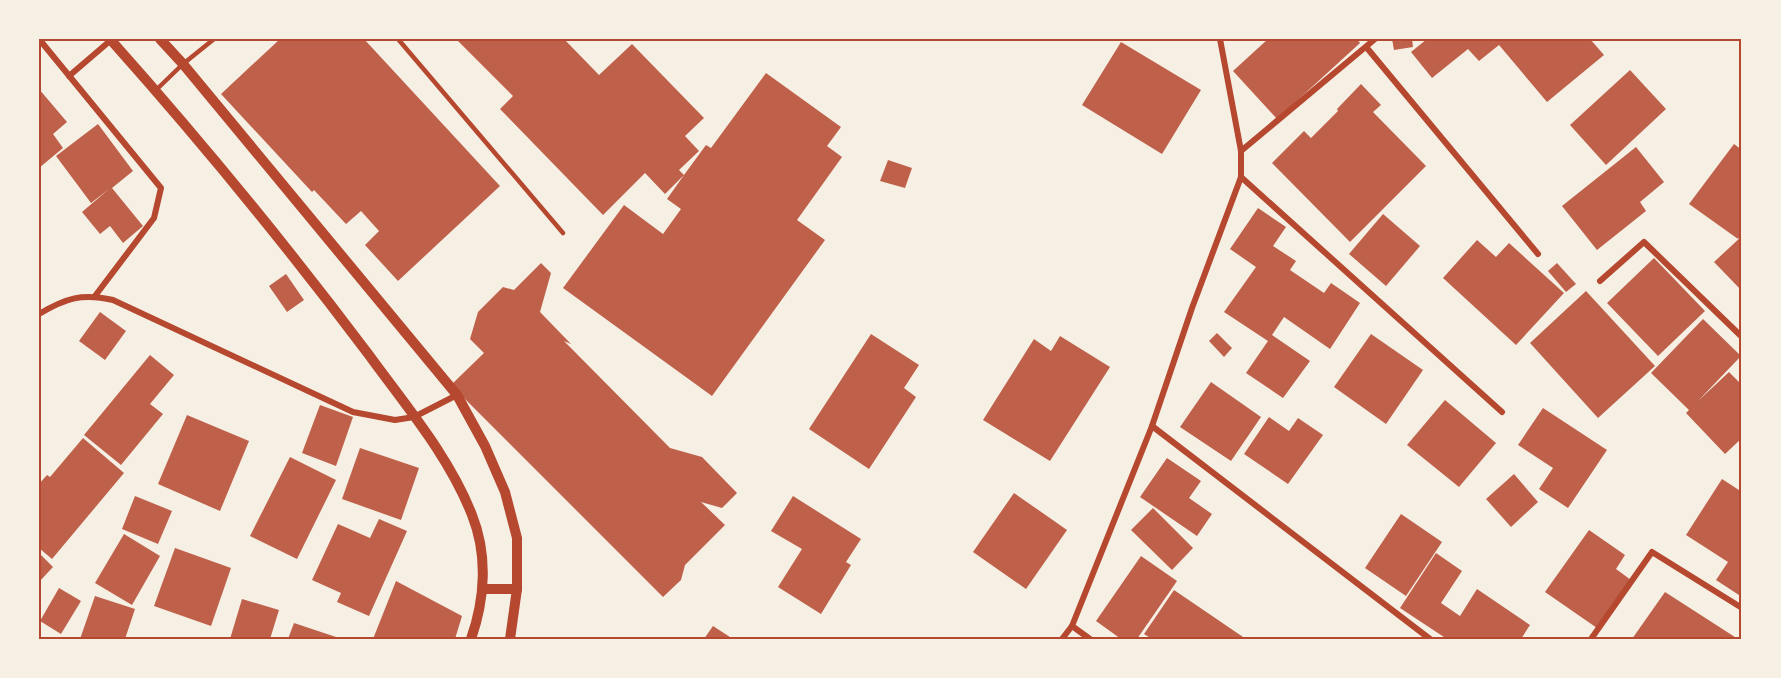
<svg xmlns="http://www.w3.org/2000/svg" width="1781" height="678" font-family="Lato,sans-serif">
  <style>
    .building { fill: #bf614a }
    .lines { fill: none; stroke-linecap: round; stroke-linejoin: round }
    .service { stroke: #b5482f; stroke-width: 4.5 }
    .minor { stroke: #b5482f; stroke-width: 6 }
    .tertiary { stroke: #b5482f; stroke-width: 10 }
    .neatline { fill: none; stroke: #b5482f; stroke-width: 2 }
  </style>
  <rect width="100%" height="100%" fill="#f6efe4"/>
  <g class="building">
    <path d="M280,39h84l136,147 -102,95 -33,-36 14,-14 -18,-20 -15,13 -32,-34 -2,2 -91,-98z"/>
    <path d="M456,39h108l35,36 33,-31 72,74 -19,18 14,15 -20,19 5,5 22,-30 5,3 55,-75 75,54 -14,19 15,11 -45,63 28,20 -113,156 -149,-108 61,-83 39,29 18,-25 -14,-10 17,-24 -19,19 -20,-21 -42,42 -103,-106 13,-13z"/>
    <path d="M1268,39h89l3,4 -83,76 -44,-48z"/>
    <path d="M1392,39h20l1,8 -19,3z"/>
    <path d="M1427,39h163l14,16 -57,47 -48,-57 -20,16 -11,-12 -36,29 -21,-26z"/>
    <path d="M1121,42l80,48 -39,64 -80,-49z"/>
    <path d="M1630,70l36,39 -60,56 -36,-40z"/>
    <path d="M1361,84l20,21 -8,7 53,54 -76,76 -78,-79 32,-32 7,7 27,-27 -1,-2z"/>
    <path d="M39,89l28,33 -14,12 10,14 -24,20z"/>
    <path d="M98,124l35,47 -21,17 31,38 -20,17 -13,-17 -10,8 -18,-22 27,-23 -18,14 -35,-47z"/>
    <path d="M1734,144l8,6v83l-4,6 -49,-35z"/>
    <path d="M1636,147l28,35 -24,20 6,9 -49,39 -35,-44z"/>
    <path d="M888,160l24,8 -7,20 -25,-7z"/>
    <path d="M1258,208l28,19 -13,19 23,15 -6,9 34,23 7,-10 29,20 -30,46 -46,-32 -12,18 38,26 -27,37 -37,-25 22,-32 -44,-29 32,-45 -26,-18z"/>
    <path d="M1383,214l37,32 -34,40 -37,-32z"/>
    <path d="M1742,236v55l-28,-29z"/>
    <path d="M1477,240l19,17 13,-14 55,50 -48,52 -73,-67z"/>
    <path d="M1654,258l51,53 -47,45 -51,-53z"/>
    <path d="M541,263l10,10 -11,39 31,32 -7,-3 106,107 32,9 35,36 -15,15 -21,-6 24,23 -40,40 -4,15 -18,17 -212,-212 33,-32 -14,-14 8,-27 25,-25 11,3z"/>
    <path d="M1557,263l19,21 -10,8 -18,-21z"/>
    <path d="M286,274l18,26 -17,12 -18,-26z"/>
    <path d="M1586,291l69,75 -57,52 -68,-75z"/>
    <path d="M100,312l26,19 -21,29 -26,-19z"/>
    <path d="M1703,319l38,37 -43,45 31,-29 11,11 2,-2v57l-17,16 -39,-41 3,-3 -38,-37z"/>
    <path d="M1217,333l15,15 -8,9 -15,-16z"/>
    <path d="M871,334l48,31 -15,23 12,9 -47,72 -60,-40z"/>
    <path d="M1371,334l52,36 -37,54 -52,-37z"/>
    <path d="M1060,336l50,31 -60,94 -67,-41 51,-81 17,12z"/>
    <path d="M150,355l24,20 -24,29 13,10 -42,51 -37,-30z"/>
    <path d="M1211,382l50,35 -30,44 -51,-34z"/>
    <path d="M1445,400l51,43 -37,44 -52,-42z"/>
    <path d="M320,405l33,12 -17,49 -34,-13z"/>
    <path d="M1543,408l64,42 -39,58 -29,-19 14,-21 -35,-23z"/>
    <path d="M187,415l62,26 -29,70 -62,-27z"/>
    <path d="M1269,417l20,14 9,-13 25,17 -35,49 -44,-30z"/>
    <path d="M83,438l41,35 -72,86 -13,-11v-64l8,-9 3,2z"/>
    <path d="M360,448l59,20 -18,52 -59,-21z"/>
    <path d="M290,457l46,23 -39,79 -47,-23z"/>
    <path d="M1167,458l34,23 -12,17 23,16 -15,22 -57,-39z"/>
    <path d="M1514,474l24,28 -27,25 -25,-28z"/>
    <path d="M1722,479l20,13v105l-26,-17 12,-18 -42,-27z"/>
    <path d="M1014,493l53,37 -41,59 -53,-37z"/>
    <path d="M135,496l37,15 -14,33 -36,-15z"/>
    <path d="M793,496l68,43 -15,23 5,3 -30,49 -43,-27 24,-38 -31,-18z"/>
    <path d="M1153,508l40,40 -21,22 -41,-40z"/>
    <path d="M1401,514l41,28 -36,54 -41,-28z"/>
    <path d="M379,519l28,12 -38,85 -32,-14 4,-9 -29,-13 26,-56 32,14z"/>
    <path d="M1589,530l36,25 -9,14 15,11 -34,48 -52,-36z"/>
    <path d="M124,534l36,22 -28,49 -37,-22z"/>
    <path d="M175,548l56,20 -20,58 -57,-20z"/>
    <path d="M39,553l14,14 -14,15z"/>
    <path d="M1436,553l26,18 -21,32 19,13 17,-27 53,36 -9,14h-74l-47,-31z"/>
    <path d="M1141,556l36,25 -40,58h-16l-25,-18z"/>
    <path d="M396,581l66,35 -7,23h-82z"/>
    <path d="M59,588l22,13 -20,33 -21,-13z"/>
    <path d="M1174,590l72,49h-94l-8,-5z"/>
    <path d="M1665,592l73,47h-106z"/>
    <path d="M95,596l40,13 -10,30h-45z"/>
    <path d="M242,599l37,11 -9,29h-40z"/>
    <path d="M294,623l48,16h-54z"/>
    <path d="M713,626l20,13h-29z"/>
  </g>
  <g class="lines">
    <g class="service">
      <path d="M398,39l165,194"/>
      <path d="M156,90l27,-26 31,-25"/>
    </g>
    <g class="minor">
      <path d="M39,39l122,149 -7,30 -59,78"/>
      <path d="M1367,48l171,206"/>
      <path d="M69,76l42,-36"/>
      <path d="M1241,151l134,-112"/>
      <path d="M1241,177l261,235"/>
      <path d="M1600,281l44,-39 98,95"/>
      <path d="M39,314c27,-16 43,-21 74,-14l240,112 42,8 19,-3 43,-22"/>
      <path d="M1152,426l278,213"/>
      <path d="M1072,626l18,13"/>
      <path d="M1062,639l10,-13 80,-200 40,-118 49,-131v-26l-21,-112"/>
      <path d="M1591,639l61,-87 90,56"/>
    </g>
    <g class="tertiary">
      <path d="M110,39c91,102 177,207 259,316 37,51 80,101 103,160 16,40 13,84 -1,124"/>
      <path d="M160,39l23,25 274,331 28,51 20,46 12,46v51l-7,50"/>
      <path d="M483,589h34"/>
    </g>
  </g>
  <rect width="1781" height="678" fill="none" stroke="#f6efe4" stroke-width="81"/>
  <rect x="40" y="40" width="1700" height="598" class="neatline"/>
</svg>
